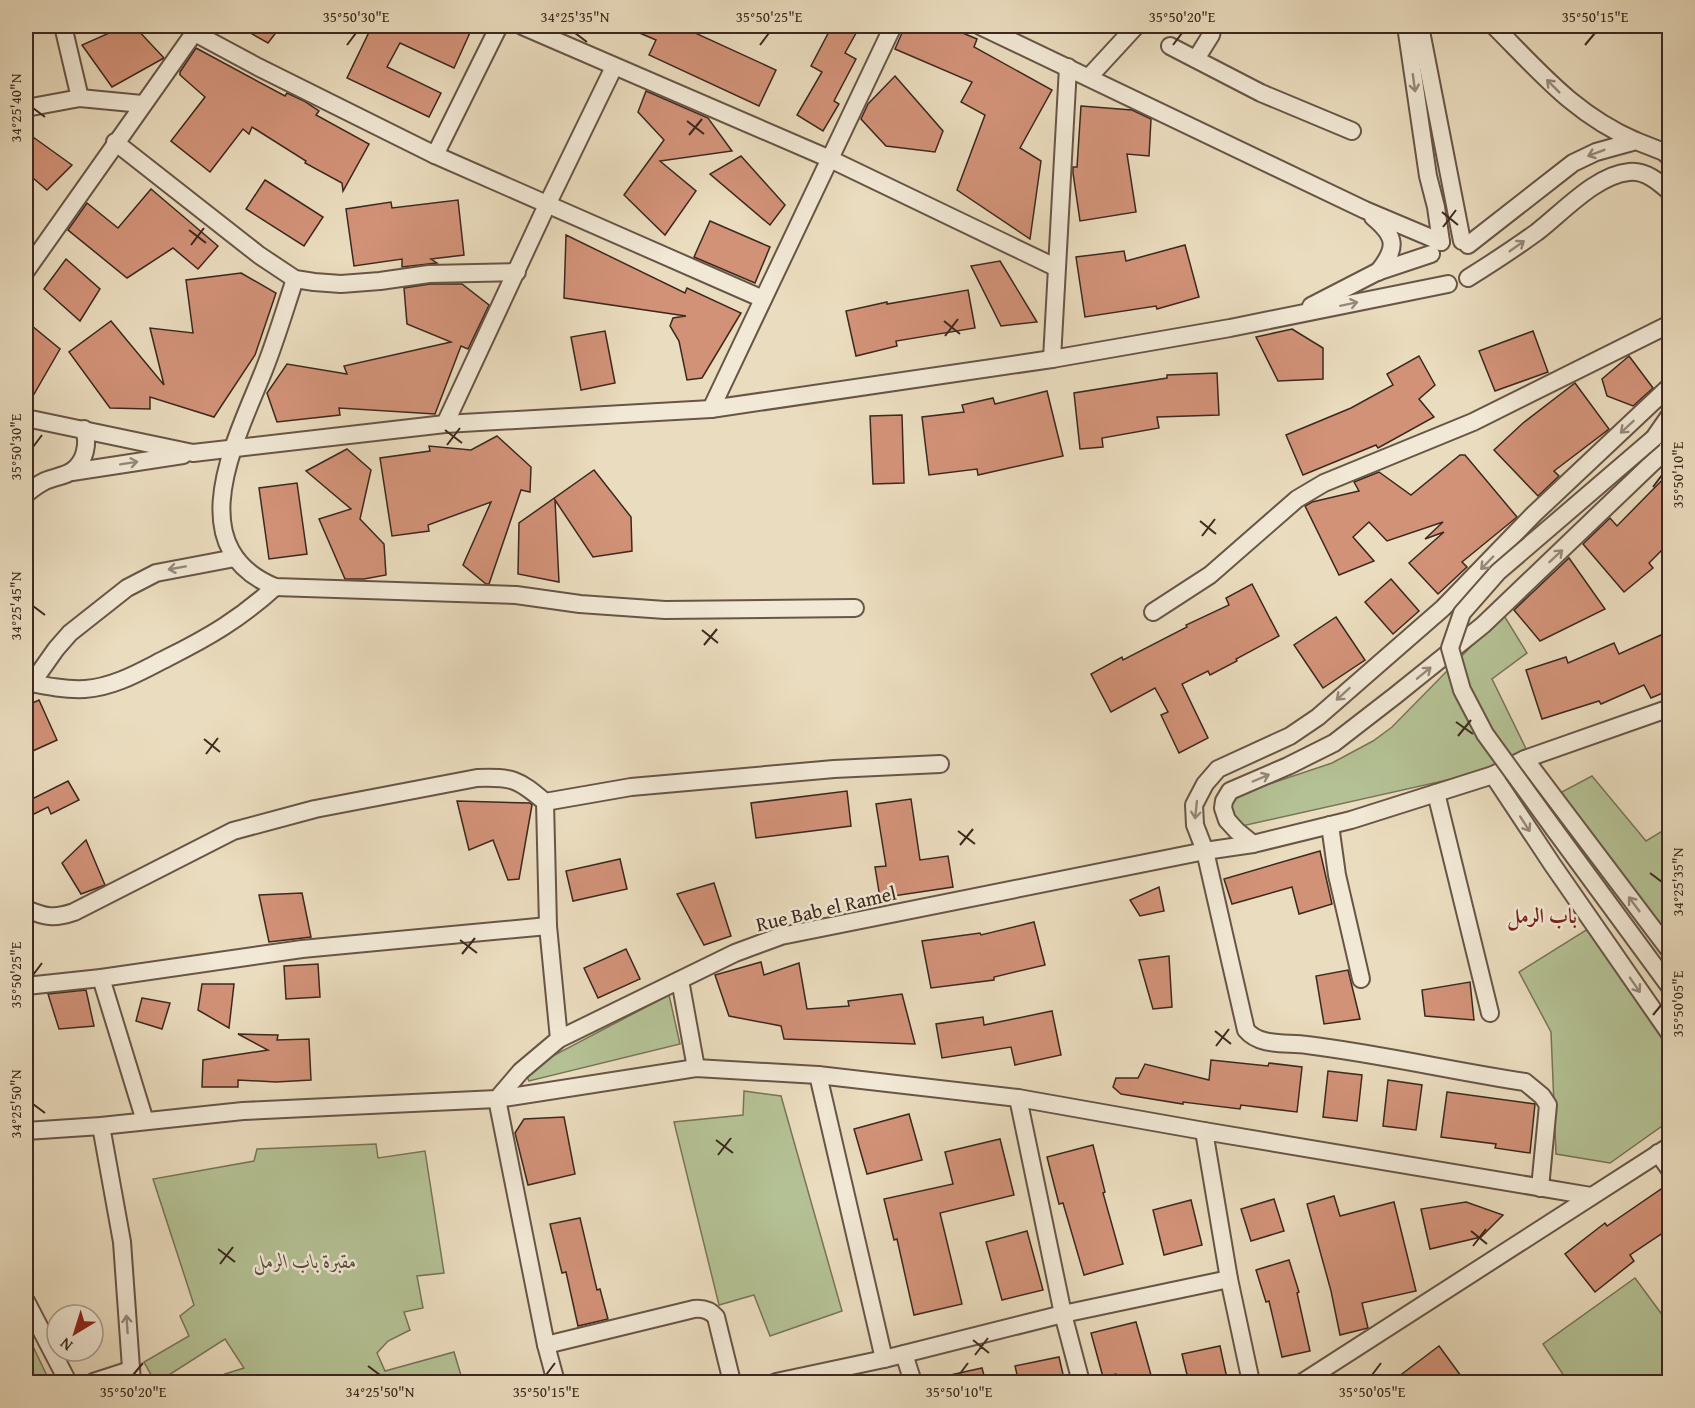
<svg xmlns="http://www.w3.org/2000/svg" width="1695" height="1408" font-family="'Gentium Book Plus',Amiri,serif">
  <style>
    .green { fill: #b4c194; stroke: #787459; stroke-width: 1.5 }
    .building { fill: #d29278; stroke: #3c281e; stroke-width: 1.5 }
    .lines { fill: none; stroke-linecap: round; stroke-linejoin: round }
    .minor-casing { stroke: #685546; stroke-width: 20 }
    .minor { stroke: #f1e8d5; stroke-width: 16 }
    .minor-bridge-casing { stroke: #685546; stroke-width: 20; stroke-linecap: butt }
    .minor-bridge { stroke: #f1e8d5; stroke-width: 16 }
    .oneway { stroke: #96887a }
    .ticks { fill: none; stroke: #3c281e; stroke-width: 2 }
    .labels { text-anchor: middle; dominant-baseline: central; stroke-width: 5; stroke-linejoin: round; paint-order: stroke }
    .street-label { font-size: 20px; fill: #3c281e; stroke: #f1e8d5 }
    .park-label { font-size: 20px; font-style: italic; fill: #5a4e3c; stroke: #f1e8d5 }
    .neighbourhood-label { font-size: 21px; font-weight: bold; fill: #7a1f14; stroke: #f1e8d5 }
    .neatline { fill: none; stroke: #3c281e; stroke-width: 2 }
    .ticks-label { font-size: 15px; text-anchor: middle; fill: #3c281e }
  </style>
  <rect width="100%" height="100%" fill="#eadcbe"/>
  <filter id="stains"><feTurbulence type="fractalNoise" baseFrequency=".00333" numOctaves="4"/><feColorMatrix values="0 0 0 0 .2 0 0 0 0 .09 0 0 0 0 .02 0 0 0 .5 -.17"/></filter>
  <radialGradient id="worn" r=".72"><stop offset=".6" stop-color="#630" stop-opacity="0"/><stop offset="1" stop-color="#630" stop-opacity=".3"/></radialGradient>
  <g class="green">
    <path d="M1503,614l24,39 -35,26 40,82 -290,65c-9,-9 -13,-17 -9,-30l99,-33 41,-22 19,-14z"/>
    <path d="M1592,776l54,65 23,-14v114l-109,-148z"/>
    <path d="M1591,927l78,117v77l-59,42 -54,-9 -5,-122 -32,-60z"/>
    <path d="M669,995l11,49 -151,37 -5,-10z"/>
    <path d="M744,1091l37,5 61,215 -72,25 -16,-41 -35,10 -45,-183 69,-7z"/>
    <path d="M376,1144l2,14 47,-7 19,122 -27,3 6,32 -19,4 6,18 -22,11 -11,12 8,18 69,-19 9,30h-233l-5,-8 19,-6 -19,-29 -67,43h-3l-11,-20 45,-26 -9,-20 14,-11 -41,-126 101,-18 3,-12z"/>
    <path d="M1635,1278l34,46v58h-101l-25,-38z"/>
    <path d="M26,1332l24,50h-24z"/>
  </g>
  <g class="building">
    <path d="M125,26h9l30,32 -52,29 -30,-42z"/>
    <path d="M238,26h43l-13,17z"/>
    <path d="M372,26h101l-19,42 -54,-25 -13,24 54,26 -12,24 -82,-39z"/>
    <path d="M623,26h57l96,44 -17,36 -110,-51 7,-15z"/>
    <path d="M832,26h28l-15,27 11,6 -22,42 5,3 -16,27 -26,-16 25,-43 -11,-6z"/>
    <path d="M905,26h41l31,13 -3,8 78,43 -32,58 21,13 -11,78 -73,-49 28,-75 -24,-13 11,-20 -77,-33z"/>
    <path d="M196,48l89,48 2,-3 17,8 15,10 -3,4 53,29 -26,47 -1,-8 -37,-20 1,-2 -54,-34 -3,7 -6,-5 -33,43 -39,-31 34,-44 -25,-22v-3z"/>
    <path d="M895,76l48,55 -8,21 -49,-6 -25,-27 7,-15z"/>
    <path d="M646,91l62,27 24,33 -72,10 36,30 -31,44 -41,-40 40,-55 -26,-28z"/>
    <path d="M1081,106l51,4 19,9 -2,37 -22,-2 9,58 -56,9 -7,-48v-6h4z"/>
    <path d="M26,132l46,33 -25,25 -21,-18z"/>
    <path d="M741,156l44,49 -15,20 -60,-51z"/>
    <path d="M265,180l58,37 -19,29 -58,-37z"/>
    <path d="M151,189l67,57 -20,23 -25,-21 -46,30 -59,-48 19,-27 31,25z"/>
    <path d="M458,200l6,55 -33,4 6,4 -35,4v-8l-48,7 -8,-57 45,-7 1,6z"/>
    <path d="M710,221l60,26 -15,36 -61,-26z"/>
    <path d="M566,235l119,58 2,-5 54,25 -39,65 -15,2 -8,-39 -9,-15 3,-8 13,-2 -122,-18z"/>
    <path d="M1185,245l14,52 -42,12 -1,-3 -71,11 -9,-60 48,-6 2,10z"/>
    <path d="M66,259l34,30 -20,32 -36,-32z"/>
    <path d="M1000,261l37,61 -36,4 -30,-60z"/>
    <path d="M241,273l35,20 -21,62 -41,62 -64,-20v12l-40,-1 -41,-56 42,-31 53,64 -14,-57 43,5 -7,-53z"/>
    <path d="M430,284h32l27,21 -21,44 -7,-3 -26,68 -96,-6 1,7 -63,7 -10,-29 20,-29 60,10 -3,-8 107,-24 -44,-18 -3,-36z"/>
    <path d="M968,290l7,38 -79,13 1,5 -41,10 -10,-45 41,-9v2z"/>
    <path d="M26,321l34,28 -34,59z"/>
    <path d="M1292,329l31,19v31l-45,2 -22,-44z"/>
    <path d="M605,331l10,52 -34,7 -10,-53z"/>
    <path d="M1533,331l15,41 -53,19 -16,-40z"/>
    <path d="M1419,356l16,29 -16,14 15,18 -56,31 -2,-3 -73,30 -17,-40 65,-27 42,-23 -6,-11z"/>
    <path d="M1629,356l24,32 -20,18 -26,-10 -5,-17z"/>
    <path d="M1217,373l2,42 -62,2 2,11 -57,10 1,9 -23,2 -6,-56 93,-15v-3z"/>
    <path d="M1575,383l34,46 -55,42 5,5 -21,20 -44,-46 29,-27z"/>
    <path d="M1047,391l16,65 -85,19 -1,-6 -48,6 -7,-58 42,-5 -2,-7 31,-7 2,6z"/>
    <path d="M902,415l2,68 -31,1 -3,-68z"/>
    <path d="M497,436l34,31 -1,25 -9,-2 -32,94h-3l-23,-19 28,-63 -63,23 1,6 -37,5 -12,-78 50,-7 -1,-5 42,4z"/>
    <path d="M347,449l24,21 -11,49 24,25 2,31 -22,4h-19l-26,-60 32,-10 -45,-38z"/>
    <path d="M1460,455h5l52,62 -55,45 5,5 -29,27 -29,-31 35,-31 -19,7 18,-17 -56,19 -18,-19 -16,15 21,24 -35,14 -34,-69 7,-4 47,-11 -5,-9 25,-10 32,23z"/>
    <path d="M594,470l37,47 1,34 -39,6 -38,-57 4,82 -41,-8 1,-51z"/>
    <path d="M1670,472v70l-21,21 4,5 -29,24 -41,-48 27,-26 7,8z"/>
    <path d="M297,483l10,71 -38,5 -10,-71z"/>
    <path d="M1569,558l36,51 -65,32 -26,-31z"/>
    <path d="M1391,579l28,32 -26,23 -28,-32z"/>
    <path d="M1252,584l27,52 -43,23 1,2 -27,14 -2,-4 -26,13 26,54 -29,15 -18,-38 7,-3 -13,-24 -44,24 -20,-38 31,-17 1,3 64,-33 -1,-2 43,-20 -3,-7z"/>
    <path d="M1336,617l29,43 -42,28 -29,-43z"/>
    <path d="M1670,631v59l-19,8 -7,-13 -43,19 -2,-3 -57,18 -16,-49 40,-13 2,6 46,-20 5,11z"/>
    <path d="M39,700l18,40 -31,14v-48z"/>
    <path d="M68,781l11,19 -28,14 -3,-7 -22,11v-16z"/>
    <path d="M847,791l4,35 -95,12 -5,-35z"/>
    <path d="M911,799l9,61 28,-4 5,31 -73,11 -5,-31 11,-1 -10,-62z"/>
    <path d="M457,801l73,2 2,2 -13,74 -11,1 -15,-40 -24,10z"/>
    <path d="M86,840l19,45 -24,9 -19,-31z"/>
    <path d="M1320,851l12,53 -33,10 -7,-27 -60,17 -8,-25z"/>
    <path d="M620,859l7,30 -54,12 -7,-30z"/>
    <path d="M714,883l17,53 -27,9 -27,-51z"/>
    <path d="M1159,887l5,24 -24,5 -10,-16z"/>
    <path d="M302,893l9,44 -42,5 -10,-47z"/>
    <path d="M1034,922l11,43 -51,12v3l-63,8 -9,-47 58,-8 1,2z"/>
    <path d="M626,949l14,30 -42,19 -14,-30z"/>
    <path d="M1169,956l3,51 -19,2 -14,-49z"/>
    <path d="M761,962l3,13 35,-12 8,46 42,-3 -1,-5 54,-7 13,50 -131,-5 -3,-13 -52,-10 -14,-41z"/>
    <path d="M318,964l2,33 -34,2 -2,-33z"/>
    <path d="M1348,970l12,49 -36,5 -8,-48z"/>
    <path d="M1470,982l4,38 -49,-4 -3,-26z"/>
    <path d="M202,984h32l-5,44 -31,-18z"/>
    <path d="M86,990l8,36 -35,3 -11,-35z"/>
    <path d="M142,998l28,5 -8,26 -26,-8z"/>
    <path d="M1052,1011l9,44 -46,10 -4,-18 -69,11 -6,-34 47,-7 1,8z"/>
    <path d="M238,1034l40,1 -1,5 32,-1 2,41 -35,2 -38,-2v7h-36l1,-27 65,-10z"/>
    <path d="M1211,1060l57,6 1,-3 33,4 -5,45 -56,-7 -1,4 -57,-7v2l-62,-10 -8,-7 3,-9h22l7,-14 64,16z"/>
    <path d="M1328,1071l34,4 -5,46 -34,-4z"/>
    <path d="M1388,1080l34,5 -6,45 -33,-4z"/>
    <path d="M1447,1092l88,12 -5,49 -35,-5 1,-4 -55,-7z"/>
    <path d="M909,1114l13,46 -55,14 -13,-45z"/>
    <path d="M564,1117l11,57 -47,11 -13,-52 9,-14z"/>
    <path d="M1000,1139l14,56 -74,18 22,91 -48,11 -17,-76 -3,1 -10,-41 69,-15 -8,-32z"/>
    <path d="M1093,1145l12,47 -2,1 20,71 -39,11 -21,-72 -4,1 -12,-47z"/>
    <path d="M1670,1183v45l-40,27 4,6 -39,31 -30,-38 40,-31 2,3z"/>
    <path d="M1334,1196l6,20 54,-14 22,89 -54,12 6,25 -28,7 -9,-44 -24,-87z"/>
    <path d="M1274,1199l10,32 -33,10 -10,-32z"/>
    <path d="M1191,1200l11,45 -38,10 -11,-45z"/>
    <path d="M1466,1202l37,13 -22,22 -51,12 -9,-40z"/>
    <path d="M580,1218l17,72 3,-1 8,30 -30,7 -12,-54 -4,1 -12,-49z"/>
    <path d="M1027,1231l16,59 -41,10 -16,-58z"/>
    <path d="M1289,1260l10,32 -2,1 13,58 -28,6 -13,-56 -3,1 -10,-32z"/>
    <path d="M1136,1322l15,53 -11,8h-20l-4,-9 -13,3 -12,-44z"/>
    <path d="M1220,1346l8,37h-39l-7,-29z"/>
    <path d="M1439,1346l22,30 -8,7h-63z"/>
    <path d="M1059,1357l6,26h-46l-4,-17z"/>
    <path d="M982,1368l4,15h-44l-1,-6z"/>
  </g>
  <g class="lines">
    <g class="minor-casing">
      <g id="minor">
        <path d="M63,26l17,72"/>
        <path d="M522,26l308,133 225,108"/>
        <path d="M980,26l385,184 76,32"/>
        <path d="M1406,26l22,150 8,31 5,35"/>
        <path d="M1420,26l42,215"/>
        <path d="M1494,26c46,46 80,88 142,115"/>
        <path d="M193,32l65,35 177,88 328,144"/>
        <path d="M1170,46l91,47 91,38"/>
        <path d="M1196,59l15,-24 2,-9"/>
        <path d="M1089,77l47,-51"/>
        <path d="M26,108l54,-10 62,6"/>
        <path d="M115,142l144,113 36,24 19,3 27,2 39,-3 49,-7 88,-2"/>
        <path d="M435,155l64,-129"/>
        <path d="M1373,217c24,20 24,31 5,55"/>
        <path d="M1468,245l105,-82 23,-11 40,-11 28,11 6,6"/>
        <path d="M26,271l173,-245"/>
        <path d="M1468,278c24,-15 47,-30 69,-46 26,-20 59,-57 92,-60 16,-2 30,10 41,20"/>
        <path d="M295,279c-10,30 -19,61 -31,91 -27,68 -86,177 11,217l241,8 64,9 85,6 190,-2"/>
        <path d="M1311,306l66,-34 54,-18"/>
        <path d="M1052,359l16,-292"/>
        <path d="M711,409l182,-383"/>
        <path d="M26,418l167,35 252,-29 266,-15 341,-50 178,-31 218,-44"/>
        <path d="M445,424l102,-219 67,-138"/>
        <path d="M1654,438l16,-23"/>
        <path d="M72,472l111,-17"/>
        <path d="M26,494c6,-5 13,-10 19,-13 9,-4 20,-5 27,-10 13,-9 17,-27 12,-42"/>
        <path d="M1153,612l57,-37 87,-76 27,-16 149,-61 197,-98"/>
        <path d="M26,682c20,4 39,8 59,7 30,-2 56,-18 82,-31 42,-21 73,-39 108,-71"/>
        <path d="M32,683l24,-34 14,-16 57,-45 29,-15 79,-15"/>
        <path d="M1525,759l145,192"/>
        <path d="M1493,775l59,89 118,170"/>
        <path d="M1436,793l54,220"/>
        <path d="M545,802l86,-15 203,-18 106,-5"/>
        <path d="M1330,825l7,50 24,104"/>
        <path d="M1554,829l116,158"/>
        <path d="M1253,844l-16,-13 -10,-11 -4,-12 1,-7 6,-10 58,-25 46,-23 62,-48 87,-70 187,-179"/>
        <path d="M26,909c19,8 28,10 48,3l159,-81 82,-22 162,-31c36,-1 41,1 68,24l3,124"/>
        <path d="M101,978l44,143"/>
        <path d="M680,980l16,88"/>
        <path d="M26,986l75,-8 201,-29 246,-23 11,113"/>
        <path d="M818,1075l66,284"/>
        <path d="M1018,1098l45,216 18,68"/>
        <path d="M101,1126l21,116 10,140"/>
        <path d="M26,1131l75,-5 142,-15 254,-12 24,-28 38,-32 176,-86 46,-17 424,-85 48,-7 98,-24 142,-45 32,-16 145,-51"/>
        <path d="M1204,1131l25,148 22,103"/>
        <path d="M1658,1153l12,17"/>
        <path d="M1540,1188l8,-83 -6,-9 -17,-14c-73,-11 -145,-28 -218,-37 -20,-3 -47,2 -61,-15l-41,-179 -10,-26 -1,-20 11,-21 13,-15 72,-33 28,-19 125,-109 91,-94 136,-128"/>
        <path d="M26,1301l42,81"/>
        <path d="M546,1345l148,-36c9,-1 16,1 22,8l16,65"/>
        <path d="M904,1354l9,28"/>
        <path d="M93,1382l37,-12"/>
        <path d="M556,1382l-10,-37 -49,-246 199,-31 122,7 200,23 186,33 387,65"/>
        <path d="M776,1382l108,-23 179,-45 166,-35"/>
        <path d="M1303,1382l367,-236"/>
      </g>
    </g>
    <use href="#minor" class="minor"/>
    <g class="minor-bridge-casing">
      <path id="minor-bridge" d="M1554,829l-69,-95 -23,-44 -12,-42 12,-35 36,-41 156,-134"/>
    </g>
    <use href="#minor-bridge" class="minor-bridge"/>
  </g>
  <defs><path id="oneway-shaft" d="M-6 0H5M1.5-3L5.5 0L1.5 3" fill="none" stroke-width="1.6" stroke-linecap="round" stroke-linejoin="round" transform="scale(1.5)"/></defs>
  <g class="oneway">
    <use href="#oneway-shaft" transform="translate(1414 83) rotate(82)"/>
    <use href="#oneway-shaft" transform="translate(1553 86) rotate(-135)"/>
    <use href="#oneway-shaft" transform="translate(1596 153) rotate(159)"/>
    <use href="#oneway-shaft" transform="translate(1517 246) rotate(-35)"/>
    <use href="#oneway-shaft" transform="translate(1349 304) rotate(-12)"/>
    <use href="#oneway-shaft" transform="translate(1627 427) rotate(137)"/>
    <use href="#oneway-shaft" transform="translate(129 463) rotate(-9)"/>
    <use href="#oneway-shaft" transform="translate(1556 556) rotate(-43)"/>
    <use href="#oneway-shaft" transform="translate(1487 563) rotate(134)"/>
    <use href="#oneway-shaft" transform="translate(177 568) rotate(170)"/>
    <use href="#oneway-shaft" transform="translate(1424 673) rotate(-39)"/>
    <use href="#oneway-shaft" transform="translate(1343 694) rotate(138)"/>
    <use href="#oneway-shaft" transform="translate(1261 778) rotate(-23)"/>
    <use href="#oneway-shaft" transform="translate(1196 810) rotate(96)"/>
    <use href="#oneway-shaft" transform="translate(1525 824) rotate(57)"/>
    <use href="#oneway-shaft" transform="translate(1634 904) rotate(-127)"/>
    <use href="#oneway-shaft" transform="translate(1635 985) rotate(55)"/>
    <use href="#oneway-shaft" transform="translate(127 1324) rotate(-94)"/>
  </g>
  <path class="ticks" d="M575,33l12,9M347,45l9,-12M760,45l9,-12M1173,45l9,-12M1585,45l10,-12M33,108l12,9M687,121l17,13M689,135l13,-16M1442,212l16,13M1443,227l13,-17M189,230l17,13M191,245l13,-17M944,321l16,13M945,336l13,-17M445,430l17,13M447,445l13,-17M33,447l9,-12M1653,487l9,-12M1200,521l16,13M1202,536l13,-17M33,606l12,9M702,630l16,13M704,645l13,-16M1456,722l17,12M1458,736l13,-16M204,739l16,13M206,754l12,-16M958,831l17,13M960,845l13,-16M1650,873l12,9M460,940l17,13M462,954l13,-16M33,975l9,-12M1653,1015l9,-11M1215,1031l16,13M1216,1046l13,-17M33,1104l12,9M716,1140l17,13M718,1155l13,-17M1471,1231l16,13M1473,1246l13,-17M218,1249l17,13M220,1264l13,-17M973,1340l16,13M975,1355l13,-17M368,1366l12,9M133,1375l10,-12M546,1375l9,-12M959,1375l9,-12M1372,1375l9,-12"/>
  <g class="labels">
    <g class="street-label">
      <text transform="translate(826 908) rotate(-13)">Rue Bab el Ramel</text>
    </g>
    <g class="park-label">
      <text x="305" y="1260">مقبرة باب الرمل</text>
    </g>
    <g class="neighbourhood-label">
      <text x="1542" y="915">باب الرمل</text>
    </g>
  </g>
  <rect width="1695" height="1408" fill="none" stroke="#eadcbe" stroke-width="66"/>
  <g transform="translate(75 1333) rotate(218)"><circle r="28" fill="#f1e8d5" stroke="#a99b8c" stroke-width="1.5"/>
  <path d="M0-4.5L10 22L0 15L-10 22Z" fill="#8f2418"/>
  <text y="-9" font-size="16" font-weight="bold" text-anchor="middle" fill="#3c281e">N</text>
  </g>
  <rect x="33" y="33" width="1629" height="1342" class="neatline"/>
  <g class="ticks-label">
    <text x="356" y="22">35°50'30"E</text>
    <text x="575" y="22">34°25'35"N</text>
    <text x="769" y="22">35°50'25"E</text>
    <text x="1182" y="22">35°50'20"E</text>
    <text x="1595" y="22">35°50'15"E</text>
    <text transform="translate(16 108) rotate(-90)" y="5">34°25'40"N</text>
    <text transform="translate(16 447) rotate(-90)" y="5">35°50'30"E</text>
    <text transform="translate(1678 475) rotate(-90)" y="5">35°50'10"E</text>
    <text transform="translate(16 606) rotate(-90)" y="5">34°25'45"N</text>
    <text transform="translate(1678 882) rotate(-90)" y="5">34°25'35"N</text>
    <text transform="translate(16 975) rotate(-90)" y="5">35°50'25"E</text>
    <text transform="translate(1678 1004) rotate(-90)" y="5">35°50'05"E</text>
    <text transform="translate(16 1104) rotate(-90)" y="5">34°25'50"N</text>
    <text x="133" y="1397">35°50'20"E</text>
    <text x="380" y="1397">34°25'50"N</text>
    <text x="546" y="1397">35°50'15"E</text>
    <text x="959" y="1397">35°50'10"E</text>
    <text x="1372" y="1397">35°50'05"E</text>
  </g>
  <rect width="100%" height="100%" filter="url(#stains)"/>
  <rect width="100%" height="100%" fill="url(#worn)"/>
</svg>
